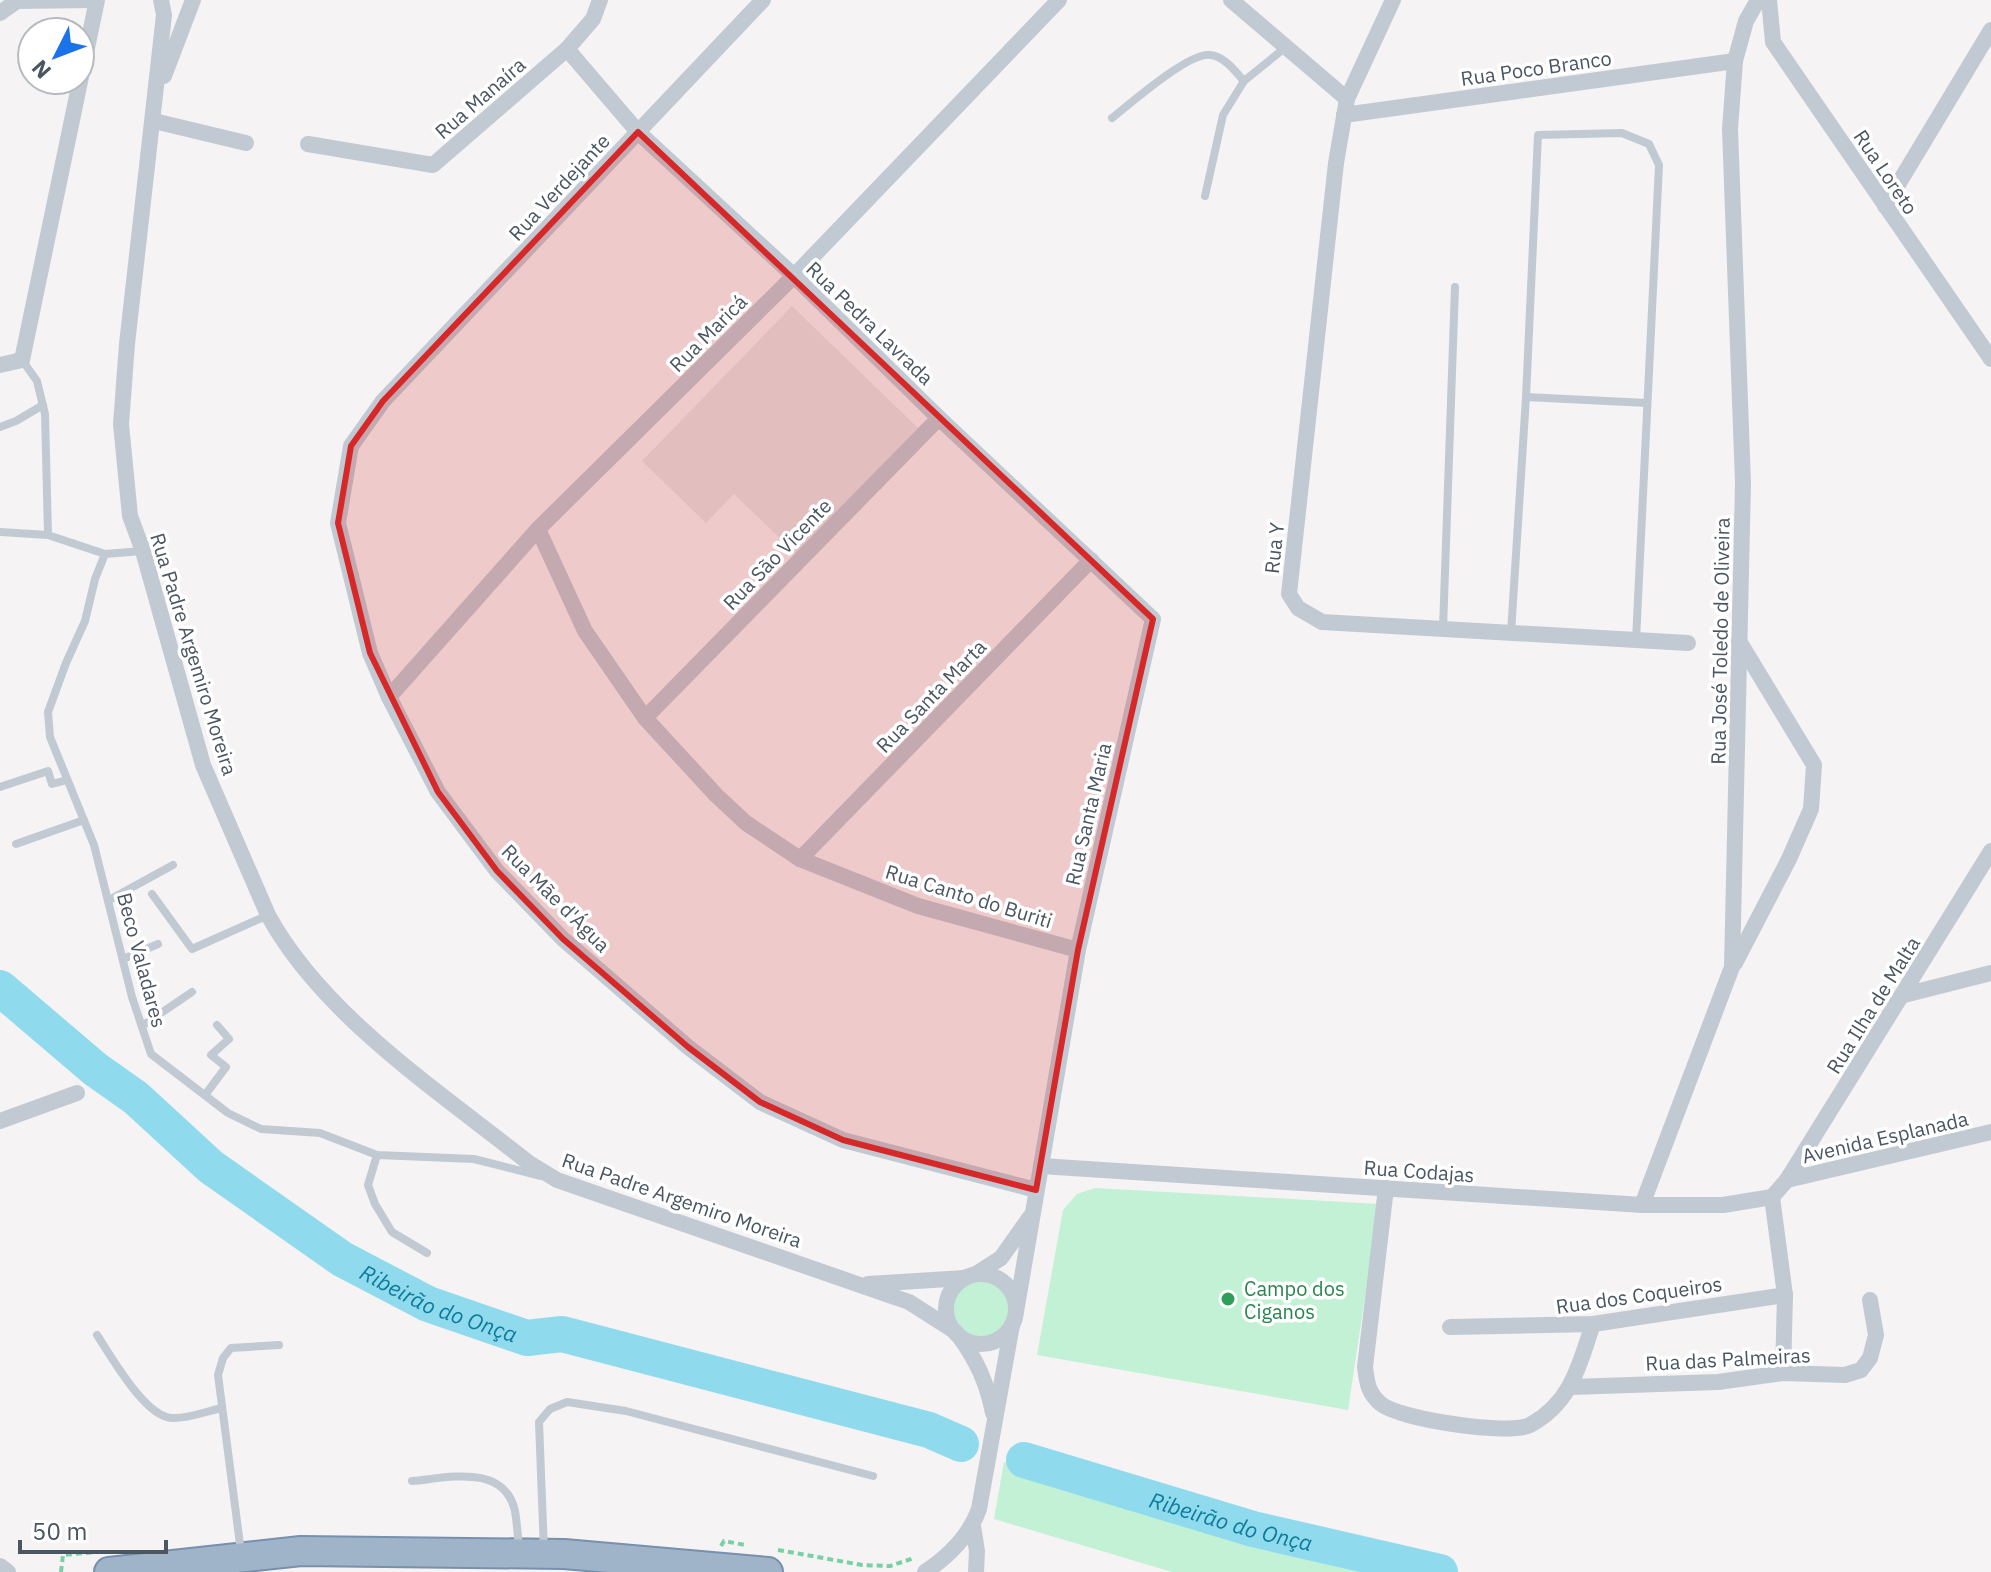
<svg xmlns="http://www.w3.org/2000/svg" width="1991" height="1572" font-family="'IBM Plex Sans',sans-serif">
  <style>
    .education { fill: #e6e4e5 }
    .green { fill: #c3f1d5 }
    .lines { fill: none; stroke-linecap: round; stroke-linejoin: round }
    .river { stroke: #90daee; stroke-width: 36 }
    .trunk-casing { stroke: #7690ad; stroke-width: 32 }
    .path { stroke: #7ad0a6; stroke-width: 4; stroke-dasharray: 6 4; stroke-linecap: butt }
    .service { stroke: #c1cad2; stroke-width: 8 }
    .minor { stroke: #c1cad2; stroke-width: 16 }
    .trunk { stroke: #9fb4c9; stroke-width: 28 }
    .marked { fill: #d62828; fill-opacity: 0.2; stroke: #d62828; stroke-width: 6; stroke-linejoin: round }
    .leisure-dot { fill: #2e9e5b; stroke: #fff; stroke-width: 3 }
    .labels { text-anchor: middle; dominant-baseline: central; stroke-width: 7; stroke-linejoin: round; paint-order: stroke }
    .street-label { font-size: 20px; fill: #4a5661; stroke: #fff }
    .leisure-label { font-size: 20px; fill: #27864d; stroke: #fff; text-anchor: start }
    .water-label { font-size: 22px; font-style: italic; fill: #0c7c9b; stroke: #fff }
  </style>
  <rect width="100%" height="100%" fill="#f5f3f3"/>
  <path class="education" d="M792,306l126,122 -122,126 -62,-60 -28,29 -64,-62z"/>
  <g class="green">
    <path d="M1095,1188l284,16 -31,206 -311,-55 26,-145 14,-16z"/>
    <circle cx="981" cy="1309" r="28"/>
    <path d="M1004,1462l179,52 233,58h-244l-178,-53z"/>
  </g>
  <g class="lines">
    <g class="river">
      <path id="s1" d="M0,988l95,81 41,29 75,69 131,92 86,45 99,34 35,-4 367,96 32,14"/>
      <path id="s2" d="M1024,1460l229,69 187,43"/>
    </g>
    <g class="trunk-casing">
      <path id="trunk" d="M109,1572l192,-21 263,3 204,18"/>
    </g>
    <g class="path">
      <path d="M721,1546l3,-5 21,4"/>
      <path d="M778,1550l84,15 28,1 24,-8"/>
      <path d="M61,1572l2,-17 34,-3"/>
    </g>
    <g class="service">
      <path d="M1112,118c19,-15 77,-66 98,-63 14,1 25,16 34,26"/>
      <path d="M1205,196l18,-81 21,-34 42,-34"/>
      <path d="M22,360l15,21 8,33 3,121"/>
      <path d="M1526,397l121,6"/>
      <path d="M0,427l16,-6 27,-16"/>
      <path d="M0,532l48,3 57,19 37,-3"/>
      <path d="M105,554l-10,25 -10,42 -19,42 -18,49 2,25 44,108 38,152 19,57 77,59 33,16 59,4 57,22 97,4 67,17"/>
      <path d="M1443,629l12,-342"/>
      <path d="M1511,633l15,-236 12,-262 84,-2 27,11 10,21 -23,475"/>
      <path d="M0,787l48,-16 4,13 15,-4"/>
      <path d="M16,844l68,-24"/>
      <path d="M152,894l40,55 76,-34"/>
      <path d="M109,900l64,-35"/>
      <path d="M123,959l35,-15"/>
      <path d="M142,1026l50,-34"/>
      <path d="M205,1095l21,-28 -15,-12 18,-16 -12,-14"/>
      <path d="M377,1155l-9,30 7,19 17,28 35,21"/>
      <path d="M97,1335c14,21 48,82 75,83 15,1 35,-7 50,-10"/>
      <path d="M412,1481c36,-3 92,-18 103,30 2,12 3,26 4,38"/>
      <path d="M544,1551l-5,-129 11,-13 17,-7 59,9 247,65"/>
      <path d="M241,1552l-23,-177 5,-17 8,-10 48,-3"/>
    </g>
    <g class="minor">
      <path d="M161,0l3,15 -37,329 -6,80 9,92 13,35 60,214 65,150c55,101 172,177 261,248l28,17 352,122 47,30"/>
      <path d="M763,0l-380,401 -32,45 -13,77 32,130 19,44 49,95 59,79 66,68 125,108 72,55 83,38 193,50"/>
      <path d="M1231,0l116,99"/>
      <path d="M1393,0l-46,99 -11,64 -47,431 9,14 24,14 366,21"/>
      <path d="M1769,0l4,42 218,317"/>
      <path d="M0,13l17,-12 78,-1"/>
      <path d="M567,49l71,83 156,144 145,142 214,201 -75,331 -62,362"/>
      <path d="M164,76l29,-76"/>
      <path d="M1344,115l391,-54"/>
      <path d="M154,121l92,22"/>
      <path d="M308,144l125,21 134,-116 26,-30 7,-19"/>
      <path d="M1885,206l106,-176"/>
      <path d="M0,365l22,-5 75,-360"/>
      <path d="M538,529l47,102 60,87 71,77 30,28 54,36 118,47 160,44"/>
      <path d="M389,697l149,-168 256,-253 265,-276"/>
      <path d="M645,718l294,-300"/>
      <path d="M800,859l291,-299"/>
      <path d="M1735,963l54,-104 22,-50 3,-44 -75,-124"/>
      <path d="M1904,995l87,-22"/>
      <path d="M0,1121l77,-28"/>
      <path d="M1041,1166l601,39h81l49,-8 15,-17 204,-329"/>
      <path d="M1787,1180l204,-48"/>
      <path d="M1386,1188l-21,179c2,16 3,26 16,37 18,15 129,32 149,21 42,-23 49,-60 63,-101"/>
      <path d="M1772,1197l13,98 -2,78"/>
      <path d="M1642,1205l90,-238 11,-484 -13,-354 5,-68 11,-40 12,-21"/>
      <path d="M976,1274l25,-16 29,-41"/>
      <circle cx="981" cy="1309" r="35"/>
      <path d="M868,1284l97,-6"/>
      <path d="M1450,1327l143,-3 192,-29"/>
      <path d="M959,1336c18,25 28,47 34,77"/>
      <path d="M1571,1387l147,-5 65,-9 62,2 16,-5 9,-12 6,-23 -6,-35"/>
      <path d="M973,1526l4,25 -1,21"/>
      <path d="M0,1566l8,6"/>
      <path d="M925,1572c24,-16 44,-35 54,-63l33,-184"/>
    </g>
    <use href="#trunk" class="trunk"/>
  </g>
  <path class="marked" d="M638,132l515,487 -75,331 -42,240 -193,-50 -83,-38 -72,-55 -125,-108 -66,-68 -59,-79 -68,-139 -32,-130 13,-77 32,-45z"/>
  <circle class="leisure-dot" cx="1228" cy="1299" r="8"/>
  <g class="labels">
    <g class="street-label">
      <text transform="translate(1536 68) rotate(-8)">Rua Poco Branco</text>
      <text transform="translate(480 98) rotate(-41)">Rua Manaíra</text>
      <text transform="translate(1886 172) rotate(56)">Rua Loreto</text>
      <text transform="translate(559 187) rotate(-47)">Rua Verdejante</text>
      <text transform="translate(870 323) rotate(44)">Rua Pedra Lavrada</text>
      <text transform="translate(708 333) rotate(-45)">Rua Maricá</text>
      <text transform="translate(1274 548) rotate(-84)">Rua Y</text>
      <text transform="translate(777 554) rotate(-46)">Rua São Vicente</text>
      <text transform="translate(1720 641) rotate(-89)">Rua José Toledo de Oliveira</text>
      <text transform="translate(194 654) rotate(73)">Rua Padre Argemiro Moreira</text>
      <text transform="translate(931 696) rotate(-46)">Rua Santa Marta</text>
      <text transform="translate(1088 814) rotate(-77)">Rua Santa Maria</text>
      <text transform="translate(969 896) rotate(17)">Rua Canto do Buriti</text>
      <text transform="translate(556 898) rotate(45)">Rua Mãe d'Água</text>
      <text transform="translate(142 960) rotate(75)">Beco Valadares</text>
      <text transform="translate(1873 1005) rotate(-58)">Rua Ilha de Malta</text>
      <text transform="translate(1885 1137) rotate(-13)">Avenida Esplanada</text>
      <text transform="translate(1419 1171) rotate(4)">Rua Codajas</text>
      <text transform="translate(682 1200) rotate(19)">Rua Padre Argemiro Moreira</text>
      <text transform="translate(1639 1295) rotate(-8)">Rua dos Coqueiros</text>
      <text transform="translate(1728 1359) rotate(-3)">Rua das Palmeiras</text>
    </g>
    <g class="leisure-label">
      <text x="1244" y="1288">Campo dos<tspan x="1244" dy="23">Ciganos</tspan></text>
    </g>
    <g class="water-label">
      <text stroke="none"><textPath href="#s1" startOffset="544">Ribeirão do Onça</textPath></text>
      <text stroke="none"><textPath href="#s2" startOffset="216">Ribeirão do Onça</textPath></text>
    </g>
  </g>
  <g transform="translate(56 56) rotate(228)"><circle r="38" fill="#ffffff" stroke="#b7bbc0" stroke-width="2"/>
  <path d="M0-6L14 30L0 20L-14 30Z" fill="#1a73e8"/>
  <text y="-12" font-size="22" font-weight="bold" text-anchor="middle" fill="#4a5661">N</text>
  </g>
  <path d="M20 1540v12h146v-12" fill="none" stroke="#4a5661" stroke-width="4"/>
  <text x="32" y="1540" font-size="24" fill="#4a5661" stroke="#ffffff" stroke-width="6" paint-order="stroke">50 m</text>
</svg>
